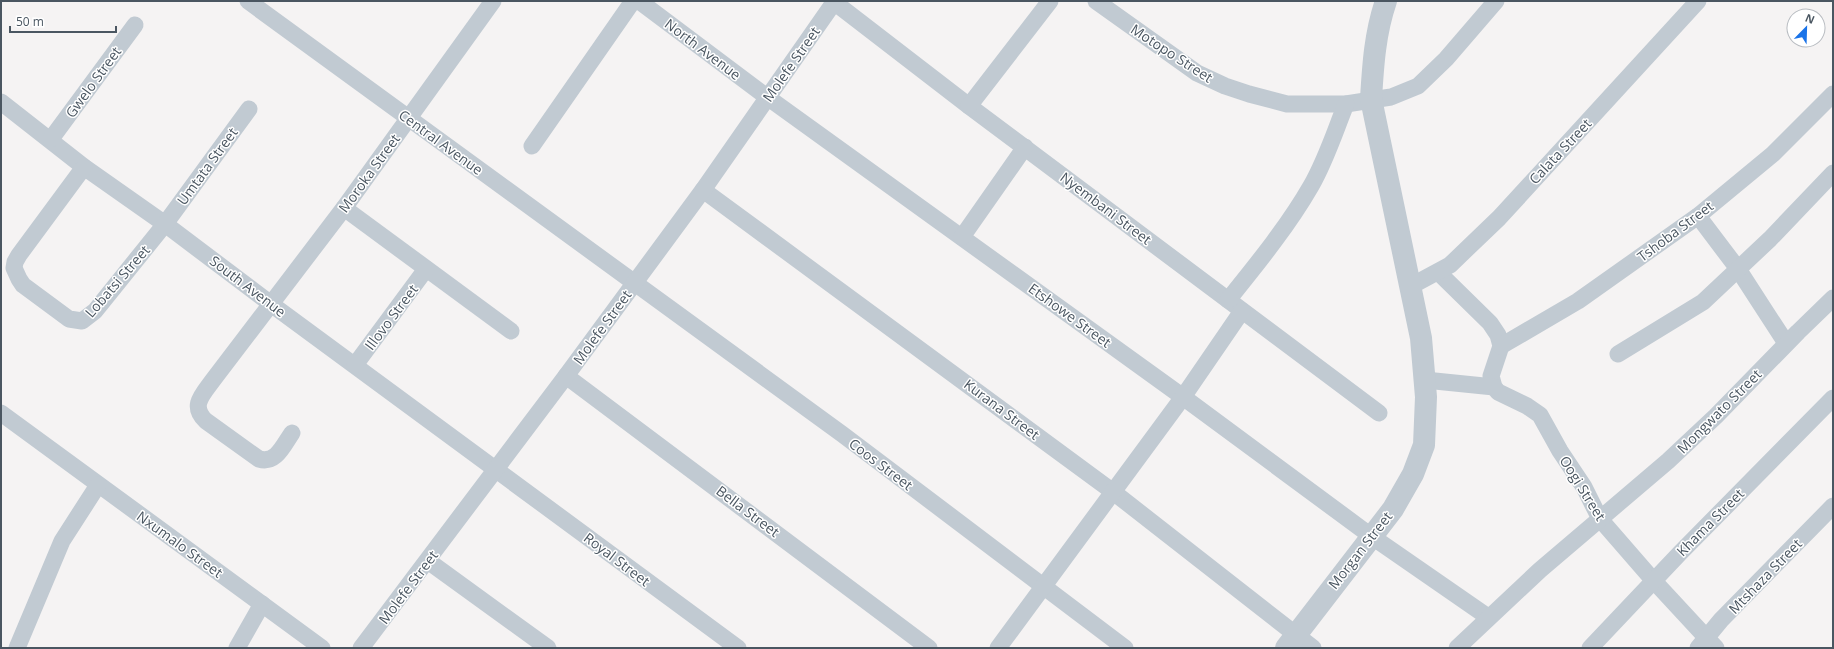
<svg xmlns="http://www.w3.org/2000/svg" width="1834" height="649" font-family="'Open Sans',sans-serif">
  <style>
    .lines { fill: none; stroke-linecap: round; stroke-linejoin: round }
    .minor { stroke: #c1cad2; stroke-width: 17 }
    .tertiary { stroke: #c1cad2; stroke-width: 22 }
    .labels { text-anchor: middle; dominant-baseline: central; stroke-width: 3; stroke-linejoin: round; paint-order: stroke }
    .street-label { font-size: 14px; fill: #4a5661; stroke: #fff }
  </style>
  <rect width="100%" height="100%" fill="#f5f3f3"/>
  <g class="lines">
    <g class="minor">
      <path d="M248,1l594,433 283,214"/>
      <path d="M639,1l128,96 416,300 188,139 117,81"/>
      <path d="M1096,1l101,72 28,13 24,8 38,10h59l45,-7 27,-11 28,-27 50,-58"/>
      <path d="M834,2l135,104 410,307"/>
      <path d="M1,102l83,65 81,57 106,80 467,344"/>
      <path d="M969,106l81,-105"/>
      <path d="M51,139l84,-114"/>
      <path d="M532,146l101,-145"/>
      <path d="M84,167l-65,88 -4,7 -1,6 5,11 4,6 46,34 13,2 13,-10 70,-87 84,-115"/>
      <path d="M703,190l409,301 201,157"/>
      <path d="M344,208l167,123"/>
      <path d="M1698,216l40,53 48,74"/>
      <path d="M962,237l63,-90"/>
      <path d="M1439,273l51,50 8,12 3,11 -10,30 3,11 4,5 29,14 13,9 20,36 24,36 16,32 53,61 63,68"/>
      <path d="M1411,286l39,-21 49,-47 199,-217"/>
      <path d="M1228,300c29,-36 60,-74 83,-114 15,-26 24,-55 35,-82"/>
      <path d="M1501,346l77,-45 120,-85 75,-62 60,-60"/>
      <path d="M1618,354l85,-52 67,-63 63,-66"/>
      <path d="M355,365l71,-96"/>
      <path d="M566,376l363,272"/>
      <path d="M1425,380l69,7"/>
      <path d="M1,413l321,235"/>
      <path d="M292,433c-9,13 -16,31 -33,26l-53,-38c-16,-15 -4,-26 7,-41l131,-172 149,-207"/>
      <path d="M428,561l120,87"/>
      <path d="M17,648l45,-107 36,-56"/>
      <path d="M237,648l25,-44"/>
      <path d="M361,648l205,-272 137,-186 132,-189"/>
      <path d="M998,648l185,-251 59,-86"/>
      <path d="M1457,648l83,-78 128,-109 48,-45 82,-84 35,-34"/>
      <path d="M1590,648l90,-95 153,-155"/>
      <path d="M1698,648l23,-28 112,-114"/>
    </g>
    <path class="tertiary" d="M1286,648l107,-139 20,-35 11,-29 2,-48 -5,-59 -50,-239c2,-34 4,-66 15,-98"/>
  </g>
  <g class="labels">
    <g class="street-label">
      <text transform="translate(703 49) rotate(37)">North Avenue</text>
      <text transform="translate(1172 53) rotate(33)">Motopo Street</text>
      <text transform="translate(791 64) rotate(-55)">Molefe Street</text>
      <text transform="translate(93 82) rotate(-54)">Gwelo Street</text>
      <text transform="translate(441 142) rotate(36)">Central Avenue</text>
      <text transform="translate(1560 151) rotate(-47)">Calata Street</text>
      <text transform="translate(207 166) rotate(-54)">Umtata Street</text>
      <text transform="translate(369 173) rotate(-54)">Moroka Street</text>
      <text transform="translate(1106 208) rotate(37)">Nyembani Street</text>
      <text transform="translate(1675 231) rotate(-37)">Tshoba Street</text>
      <text transform="translate(117 281) rotate(-49)">Lobatsi Street</text>
      <text transform="translate(248 286) rotate(37)">South Avenue</text>
      <text transform="translate(1070 315) rotate(36)">Etshowe Street</text>
      <text transform="translate(391 317) rotate(-53)">Illovo Street</text>
      <text transform="translate(602 327) rotate(-54)">Molefe Street</text>
      <text transform="translate(1002 409) rotate(37)">Kurana Street</text>
      <text transform="translate(1719 411) rotate(-45)">Mongwato Street</text>
      <text transform="translate(881 464) rotate(37)">Coos Street</text>
      <text transform="translate(1583 488) rotate(58)">Oogi Street</text>
      <text transform="translate(748 511) rotate(37)">Bella Street</text>
      <text transform="translate(1710 522) rotate(-45)">Khama Street</text>
      <text transform="translate(180 544) rotate(36)">Nxumalo Street</text>
      <text transform="translate(1360 550) rotate(-52)">Morgan Street</text>
      <text transform="translate(617 559) rotate(37)">Royal Street</text>
      <text transform="translate(1765 576) rotate(-46)">Mtshaza Street</text>
      <text transform="translate(408 587) rotate(-53)">Molefe Street</text>
    </g>
  </g>
  <rect width="1834" height="649" fill="none" stroke="#4a5661" stroke-width="4"/>
  <g transform="translate(1806 28) rotate(23)"><circle r="19" fill="#ffffff" stroke="#b7bbc0"/>
  <path d="M0-3L7 15L0 10L-7 15Z" fill="#1a73e8"/>
  <text y="-6" font-size="11" font-weight="bold" text-anchor="middle" fill="#4a5661">N</text>
  </g>
  <path d="M10 26v6h106v-6" fill="none" stroke="#4a5661" stroke-width="2"/>
  <text x="16" y="26" font-size="12" fill="#4a5661" stroke="#ffffff" stroke-width="3" paint-order="stroke">50 m</text>
</svg>
